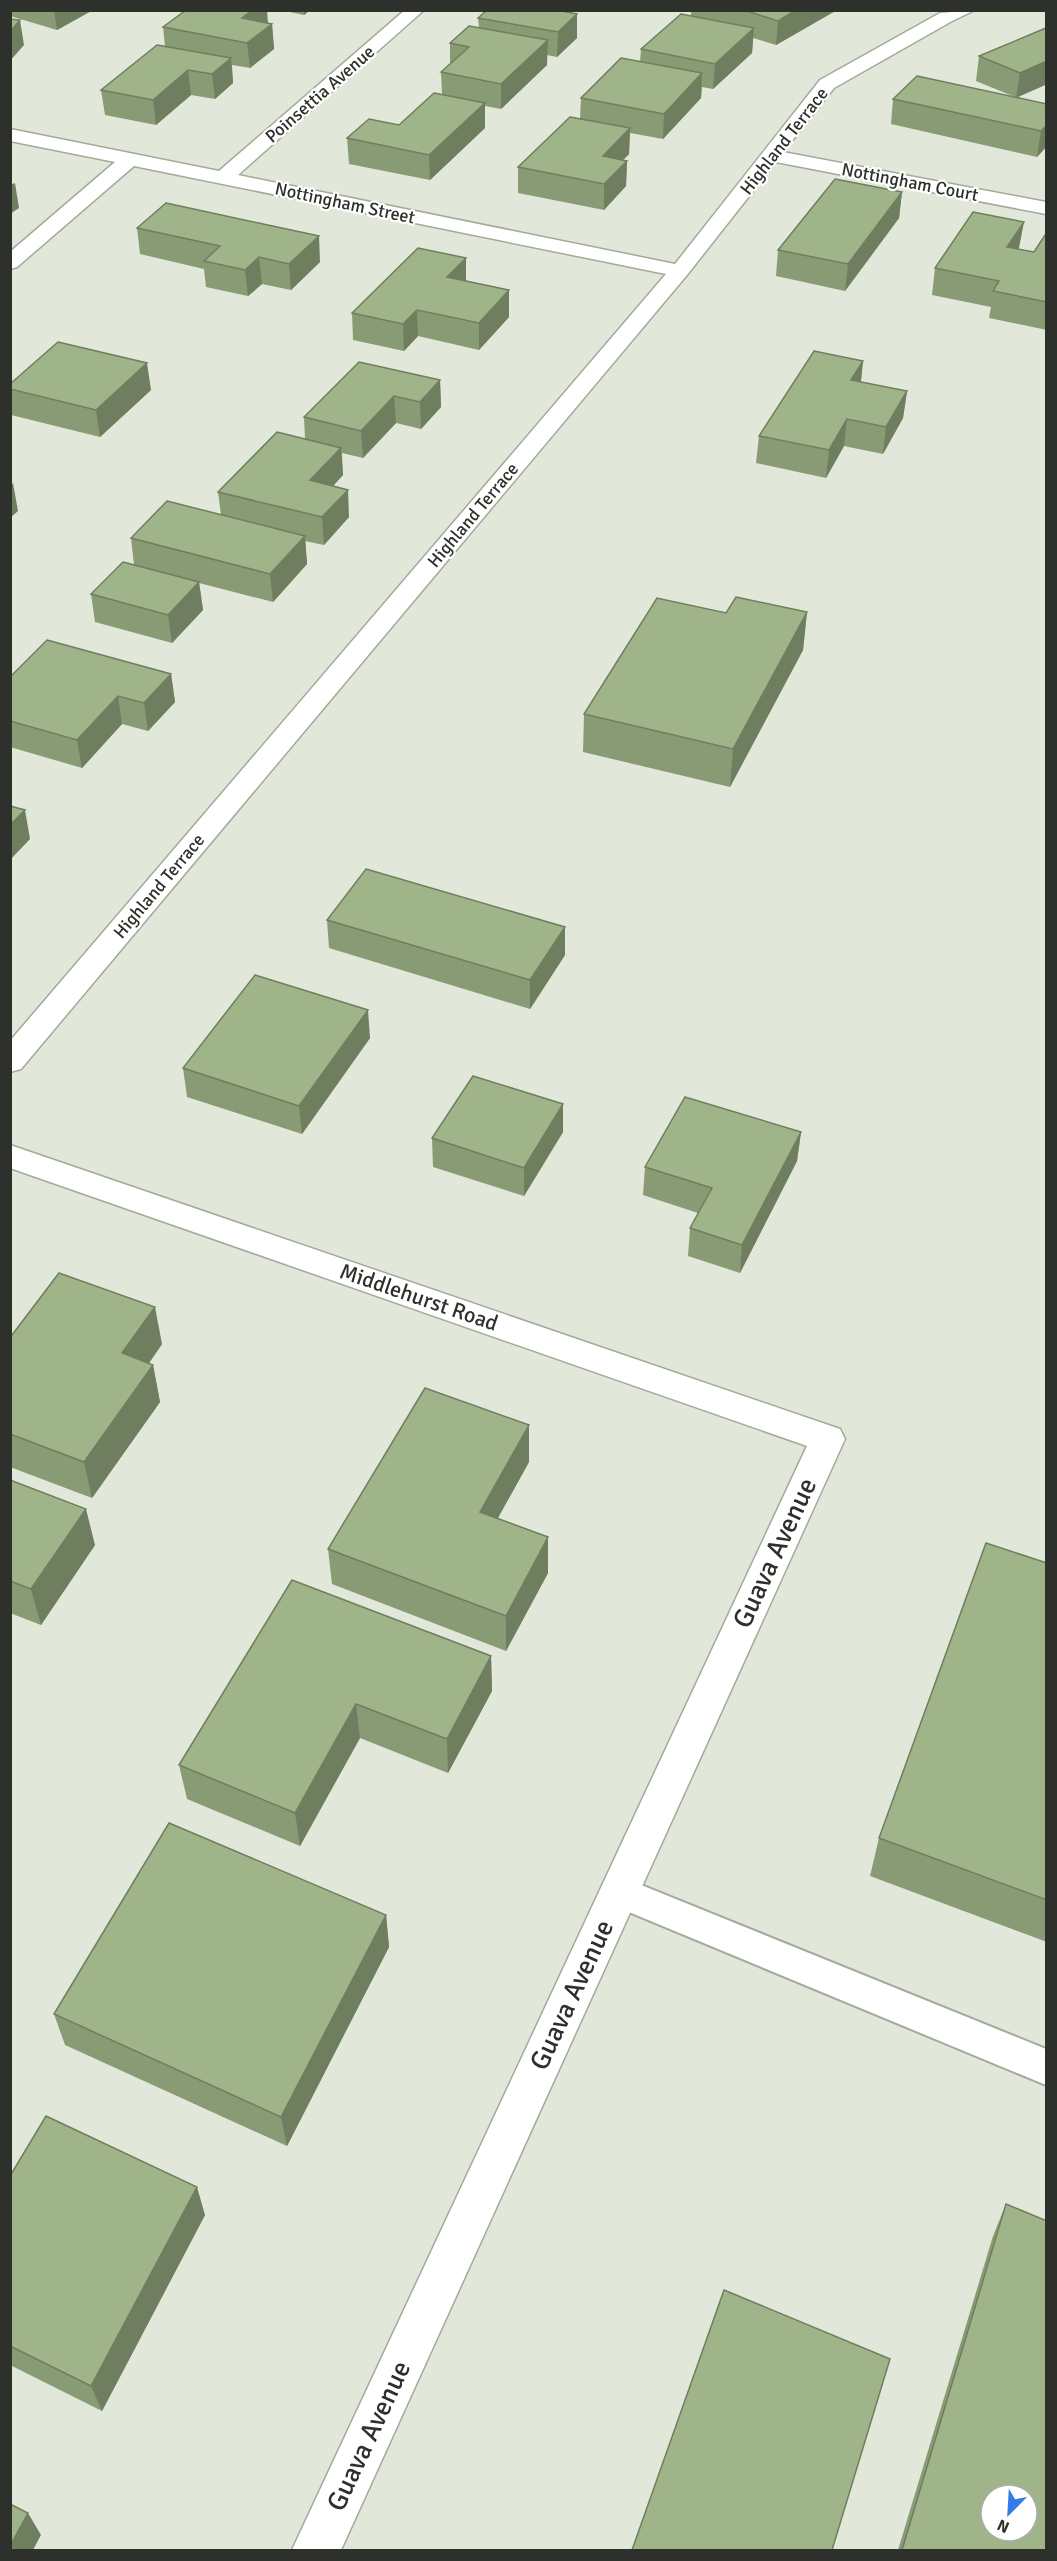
<svg xmlns="http://www.w3.org/2000/svg" width="1057" height="2561" font-family="Signika,sans-serif">
  <style>
    .lines { fill: none; stroke-linecap: round; stroke-linejoin: round }
    .service-casing { stroke: #a3aa9b; stroke-width: 4 }
    .minor-casing { stroke: #a3aa9b; stroke-width: 3 }
    .service { fill: #fff; fill-rule: evenodd }
    .minor { fill: #fff; fill-rule: evenodd }
    .wall { fill: #899b75 }
    .shaded-wall { fill: #6f7e5f }
    .building { fill: #9fb488; stroke: #6f7e5f; stroke-width: 1.5; fill-rule: evenodd }
    .labels { text-anchor: middle; dominant-baseline: central; stroke-width: 4.5; stroke-linejoin: round; paint-order: stroke }
    .far-street-label { font-size: 18px; fill: #2e312b; stroke: #fff }
    .street-label { font-size: 22px; fill: #2e312b; stroke: #fff }
    .near-street-label { font-size: 27px; fill: #2e312b; stroke: #fff }
  </style>
  <rect width="100%" height="100%" fill="#e1e8d9"/>
  <g class="lines">
    <g class="service-casing">
      <path id="service" d="M619,1876l427,173v36l-439,-182 -5,-11 5,-11z"/>
    </g>
    <g class="minor-casing">
      <g id="minor">
        <path d="M405,10h19l-186,165 437,89 145,-184 120,-67 35,-3 -23,11 -118,67 -51,64 263,50v12l-270,-52 -89,113 -666,794 -11,3v-31l656,-767 -532,-108 -117,101 -7,2v-17l105,-90 -105,-21v-12l209,42z"/>
        <path d="M10,1145l830,284 5,10 -504,1111h-49l515,-1104 -797,-278z"/>
      </g>
    </g>
    <use href="#service" class="service"/>
    <use href="#minor" class="minor"/>
  </g>
  <g class="wall">
    <path d="M10,10h83l-36,20 -47,-14z"/>
    <path d="M280,10h30l-6,5z"/>
    <path d="M487,10h82l8,28 -20,19 -10,-2v10l-46,44 -16,-3v22l-55,52 -81,-16 -2,-26 52,-13 43,-31 -1,-22 9,-8v-21l29,-16 -1,-9z"/>
    <path d="M691,10h146l-61,35 -23,-7 -1,15 -39,36 -11,-2 -1,11 -38,41 -33,-6 -1,21 -6,6 4,1 -1,25 -22,24 -86,-17v-26l62,-48 1,-21 59,-36 1,-13 50,-34z"/>
    <path d="M268,23l4,1 2,25 -24,19 -18,-3 1,18 -18,16 -24,-4 -35,30 -51,-10 -4,-25 64,-44 -2,-19z"/>
    <path d="M1047,29v57l-2,-1 -29,12 31,7v42l-10,11 -146,-33 2,-25 122,-2 -39,-16 3,-25z"/>
    <path d="M902,192l-3,26 -54,73 -69,-15 2,-26z"/>
    <path d="M137,228l183,34 -29,28 -29,-6 -14,12 -42,-9 -2,-18 -64,-15z"/>
    <path d="M1047,232v98l-58,-12 2,-11 -59,-12 3,-27 84,-20v1l15,3z"/>
    <path d="M466,258v23l43,36 -30,33 -61,-14 -14,15 -51,-11 -1,-27z"/>
    <path d="M863,361l-2,21 46,9 -4,27 -20,36 -39,-8 -18,32 -70,-15 3,-27z"/>
    <path d="M440,380l1,27 -20,22 -25,-6 -33,35 -21,-5 1,22 -10,11 16,31 -25,28 -19,-4 2,23 -34,38 -74,-19 4,27 -31,33 -77,-21 -4,-28 43,-29 -3,-27 90,-23 -3,-23 87,-53 -1,-22z"/>
    <path d="M10,384l141,6 -51,47 -89,-22z"/>
    <path d="M807,612l-4,38 -73,137 -147,-35 1,-38 142,-101z"/>
    <path d="M171,674l4,28 -27,29 -26,-7 -40,44 -72,-21v-70z"/>
    <path d="M327,920l238,7v28l-35,54 -201,-61z"/>
    <path d="M370,1038l-68,96 -115,-37 -4,-29z"/>
    <path d="M563,1132l-39,64 -91,-29 -1,-29z"/>
    <path d="M801,1132l-4,29 -57,112 -52,-17 2,-28 8,-15 -55,-18 2,-28z"/>
    <path d="M10,1335l152,9 -13,19 4,2 7,37 -68,96 -82,-31z"/>
    <path d="M529,1462l-31,56 50,19v36l-42,78 -174,-67 -4,-35z"/>
    <path d="M10,1480l85,65 -54,80 -31,-12z"/>
    <path d="M1047,1563v379l-177,-66 9,-38z"/>
    <path d="M491,1656l1,35 -44,82 -88,-35 -60,108 -113,-47 -8,-34z"/>
    <path d="M386,1915l3,32 -102,199 -222,-101 -11,-31z"/>
    <path d="M10,2176l195,39 -103,196 -92,-46z"/>
    <path d="M1006,2204l41,346h-149l95,-314z"/>
  </g>
  <g class="shaded-wall">
    <path d="M54,10h39l-36,20z"/>
    <path d="M252,10h15l1,14 -26,-6z"/>
    <path d="M304,10h6l-6,5z"/>
    <path d="M556,10h13v12l8,-8v24l-20,19 1,-25z"/>
    <path d="M796,10h41l-61,35 2,-24z"/>
    <path d="M20,20l4,25 -14,16v-29z"/>
    <path d="M272,24l2,25 -24,19 -3,-25z"/>
    <path d="M754,28l-2,25 -39,36 2,-25z"/>
    <path d="M548,40l-1,25 -46,44v-25z"/>
    <path d="M231,58l2,25 -18,16 -3,-25z"/>
    <path d="M1047,61v15l-2,9 -29,13 4,-25z"/>
    <path d="M188,70l3,25 -35,30 -3,-25z"/>
    <path d="M702,73l-1,25 -38,41 1,-25z"/>
    <path d="M485,103v25l-55,52 -1,-25z"/>
    <path d="M1047,125v21l-10,11 4,-26z"/>
    <path d="M630,128l-1,26 -27,27 1,-25z"/>
    <path d="M627,161l-1,25 -22,24v-26z"/>
    <path d="M15,183l4,25 -9,6v-29z"/>
    <path d="M902,192l-3,26 -54,73 3,-27z"/>
    <path d="M1024,222l-5,26 -16,25 4,-26z"/>
    <path d="M319,236l1,26 -29,28 -2,-26z"/>
    <path d="M259,257l3,27 -14,12 -3,-26z"/>
    <path d="M466,258v26l-19,-7z"/>
    <path d="M509,290v27l-30,33v-27z"/>
    <path d="M417,310l1,26 -14,15 -1,-27z"/>
    <path d="M863,361l-3,27 -9,-8z"/>
    <path d="M147,363l4,27 -51,47 -4,-27z"/>
    <path d="M440,380l1,27 -20,22 -1,-27z"/>
    <path d="M907,391l-4,27 -20,36 3,-27z"/>
    <path d="M394,396l2,27 -33,35 -2,-27z"/>
    <path d="M847,419l-3,27 -18,32 3,-28z"/>
    <path d="M341,448l2,27 -30,33 -3,-28z"/>
    <path d="M13,483l5,28 -8,7v-32z"/>
    <path d="M348,490l1,27 -25,28 -2,-28z"/>
    <path d="M305,536l2,28 -34,38 -3,-28z"/>
    <path d="M199,582l4,28 -31,33 -4,-28z"/>
    <path d="M807,612l-4,38 -73,137 3,-38z"/>
    <path d="M171,674l4,28 -27,29 -4,-28z"/>
    <path d="M118,696l4,28 -40,44 -5,-28z"/>
    <path d="M25,810l5,29 -20,21v-35z"/>
    <path d="M565,927v28l-35,54v-29z"/>
    <path d="M368,1010l2,28 -68,96 -3,-28z"/>
    <path d="M563,1104v28l-39,64v-28z"/>
    <path d="M801,1132l-4,29 -57,112 2,-28z"/>
    <path d="M155,1307l7,37 -32,47 -8,-38z"/>
    <path d="M153,1365l7,37 -68,96 -8,-36z"/>
    <path d="M529,1425v37l-48,86 -1,-36z"/>
    <path d="M86,1509l9,36 -54,80 -10,-36z"/>
    <path d="M548,1537v36l-42,78v-35z"/>
    <path d="M491,1656l1,35 -44,82 -1,-34z"/>
    <path d="M356,1704l4,34 -60,108 -5,-33z"/>
    <path d="M386,1915l3,32 -102,199 -6,-29z"/>
    <path d="M197,2187l8,28 -103,196 -11,-25z"/>
    <path d="M28,2513l13,22 -8,15h-23v-4z"/>
  </g>
  <g class="building">
    <path d="M186,10h66l-10,8 30,6 -25,19 -84,-16z"/>
    <path d="M487,10h70l20,4 -19,18 -80,-14z"/>
    <path d="M744,10h52l-18,11z"/>
    <path d="M681,14l73,14 -39,36 -74,-15z"/>
    <path d="M10,19l10,1 -10,12z"/>
    <path d="M469,26l79,14 -47,44 -60,-12 28,-25 -19,-4z"/>
    <path d="M1046,28l1,1v32l-27,12 -41,-17z"/>
    <path d="M157,45l74,13 -19,16 -24,-4 -35,30 -52,-10z"/>
    <path d="M621,58l81,15 -38,41 -83,-16z"/>
    <path d="M917,76l130,28v21l-6,6 -148,-32z"/>
    <path d="M434,93l51,10 -56,52 -82,-17 22,-19 30,6z"/>
    <path d="M570,117l60,11 -27,28 24,5 -23,23 -86,-17z"/>
    <path d="M835,179l67,13 -54,72 -70,-14z"/>
    <path d="M166,203l153,33 -30,28 -30,-7 -14,13 -41,-9 16,-15 -83,-18z"/>
    <path d="M973,212l51,10 -17,25 27,5 13,-20v70l-54,-11 6,-10 -64,-13z"/>
    <path d="M418,248l48,10 -19,19 62,13 -30,33 -62,-13 -14,14 -51,-11z"/>
    <path d="M58,342l89,21 -51,47 -86,-21v-5z"/>
    <path d="M814,351l49,10 -12,19 56,11 -21,36 -39,-8 -18,31 -70,-14z"/>
    <path d="M359,362l81,18 -20,22 -26,-6 -33,35 -57,-14z"/>
    <path d="M277,432l64,16 -31,32 38,10 -26,27 -104,-25z"/>
    <path d="M167,501l138,35 -35,38 -139,-36z"/>
    <path d="M123,562l76,20 -31,33 -77,-21z"/>
    <path d="M736,597l71,15 -74,137 -149,-35 73,-116 69,15z"/>
    <path d="M47,640l124,34 -27,29 -26,-7 -41,44 -67,-19v-44z"/>
    <path d="M10,806l15,4 -15,15z"/>
    <path d="M366,869l199,58 -35,53 -203,-60z"/>
    <path d="M255,975l113,35 -69,96 -116,-38z"/>
    <path d="M473,1076l90,28 -39,64 -92,-30z"/>
    <path d="M685,1097l116,35 -59,113 -52,-17 22,-40 -67,-21z"/>
    <path d="M59,1273l96,34 -33,46 31,12 -69,97 -74,-28v-99h2z"/>
    <path d="M425,1388l104,37 -49,87 68,25 -42,79 -178,-67z"/>
    <path d="M10,1480l76,29 -55,80 -21,-8z"/>
    <path d="M986,1543l61,20v337l-168,-62z"/>
    <path d="M292,1580l199,76 -44,83 -91,-35 -61,109 -116,-48z"/>
    <path d="M169,1823l217,92 -105,202 -227,-103z"/>
    <path d="M46,2116l151,71 -106,199 -81,-40v-170z"/>
    <path d="M1006,2204l41,17v329h-145zM991,2495h36v36h-36z"/>
    <path d="M724,2290l166,69 -58,191h-200z"/>
    <path d="M10,2504l18,9 -18,33z"/>
  </g>
  <g class="labels">
    <g class="far-street-label">
      <text transform="translate(320 94) rotate(-41)">Poinsettia Avenue</text>
      <text transform="translate(784 141) rotate(-52)">Highland Terrace</text>
      <text transform="translate(910 182) rotate(11)">Nottingham Court</text>
      <text transform="translate(345 203) rotate(12)">Nottingham Street</text>
      <text transform="translate(473 515) rotate(-50)">Highland Terrace</text>
      <text transform="translate(159 886) rotate(-50)">Highland Terrace</text>
    </g>
    <g class="street-label">
      <text transform="translate(419 1297) rotate(19)">Middlehurst Road</text>
    </g>
    <g class="near-street-label">
      <text transform="translate(775 1553) rotate(-65)">Guava Avenue</text>
      <text transform="translate(572 1995) rotate(-65)">Guava Avenue</text>
      <text transform="translate(369 2436) rotate(-65)">Guava Avenue</text>
    </g>
  </g>
  <rect width="1057" height="2561" fill="none" stroke="#2e312b" stroke-width="24"/>
  <g transform="translate(1009 2513) rotate(204)"><circle r="28" fill="#ffffff" stroke="#abadaa" stroke-width="1.5"/>
  <path d="M0-4.5L10 22L0 15L-10 22Z" fill="#317ce8"/>
  <text y="-9" font-size="16" font-weight="bold" text-anchor="middle" fill="#2e312b">N</text>
  </g>
</svg>
